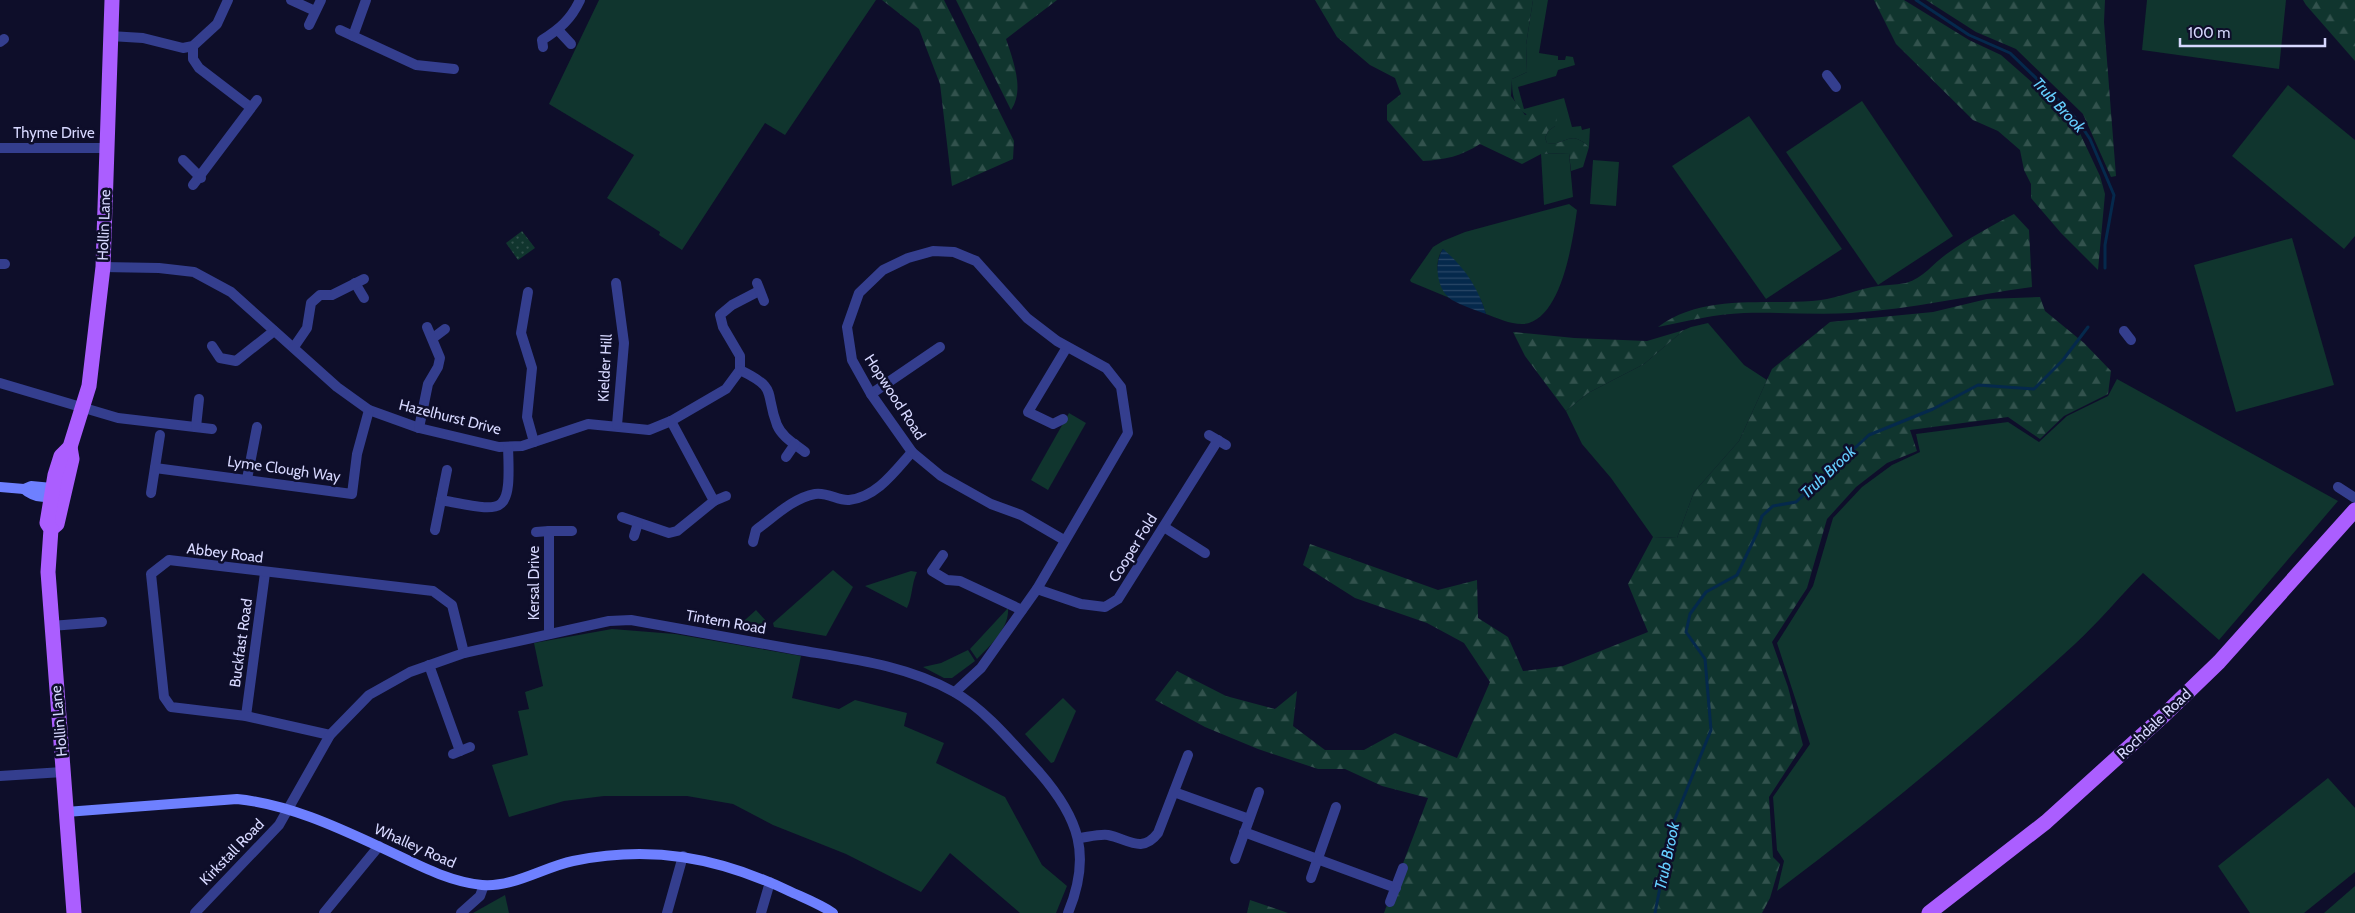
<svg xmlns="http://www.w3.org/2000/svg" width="2355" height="913" font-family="Cabin,sans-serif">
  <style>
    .green { fill: #10352e }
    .forest { fill: url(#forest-firs) }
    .garden { fill: url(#garden-dots) }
    .water { fill: url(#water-rules) }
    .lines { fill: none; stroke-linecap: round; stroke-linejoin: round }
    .stream { stroke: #05294c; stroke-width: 3 }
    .street { stroke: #343e8e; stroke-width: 10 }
    .secondary { stroke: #6e80ff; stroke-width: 10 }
    .primary { stroke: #ab5eff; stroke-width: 15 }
    .labels { text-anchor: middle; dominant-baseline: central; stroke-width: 5; stroke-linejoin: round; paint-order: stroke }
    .street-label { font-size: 15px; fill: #d7d8ff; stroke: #0e0e2a }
    .water-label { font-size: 16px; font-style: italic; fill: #65cfff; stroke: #0e0e2a }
  </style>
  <defs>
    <pattern id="forest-firs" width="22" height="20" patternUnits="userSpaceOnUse" patternTransform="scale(1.25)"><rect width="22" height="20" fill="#10352e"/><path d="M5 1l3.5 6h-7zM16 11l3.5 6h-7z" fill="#32524d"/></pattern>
    <pattern id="garden-dots" width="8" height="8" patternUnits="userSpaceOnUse" patternTransform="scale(1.25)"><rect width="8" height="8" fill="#10352e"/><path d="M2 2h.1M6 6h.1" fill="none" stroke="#32524d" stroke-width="1.8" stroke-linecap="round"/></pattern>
    <pattern id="water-rules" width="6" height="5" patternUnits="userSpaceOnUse" patternTransform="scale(1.25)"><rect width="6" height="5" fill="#05294c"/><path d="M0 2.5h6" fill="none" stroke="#294767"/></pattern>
  </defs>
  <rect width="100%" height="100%" fill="#0e0e2a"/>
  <g class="green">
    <path d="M599,0h277l-91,135 -20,-12 -83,127 -23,-15 1,-3 -53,-34 27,-43 -85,-51z"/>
    <path d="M1533,0h15l-9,53 19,3v4h7l1,-4 7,1 2,8 -17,5 -2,6 -38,11 6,22 40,-11 8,29 9,-1 1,4 8,-2 -1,19c-20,-19 -22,-1 -42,-4l-2,-5 3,-7 7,-5c-29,-11 -44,-12 -43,-47l15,-7 -1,-27z"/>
    <path d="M2147,0h139l-7,69 -137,-19z"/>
    <path d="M2288,85l67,55v96l-11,13 -112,-93z"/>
    <path d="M1862,101l91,135 -75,49 -92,-133z"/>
    <path d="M1749,116l93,133 -76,50 -94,-133z"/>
    <path d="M1569,153l4,44 -29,8 -3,-51z"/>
    <path d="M1593,160l26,2 -3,44 -26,-2z"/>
    <path d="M1569,204l8,6c-4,29 -15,110 -53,114 -12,1 -27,-6 -38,-10l-5,-14 -38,-51c-11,14 -4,39 9,50l-41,-17 -1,-2 23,-33 10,-6 22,-9z"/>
    <path d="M2292,238l42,147 -98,27 -42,-147z"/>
    <path d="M1708,323l36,42 23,15 -28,61 -45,51 -17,46 -24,-1 -42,-59 -29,-34 -16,-33 22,-18 56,-29 40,-34 7,-3z"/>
    <path d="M2117,379l221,122 -119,139 -76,-67c-23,23 -44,49 -68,71 -95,87 -195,170 -298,247l7,-30 -7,-11 -4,-53 37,-53 -33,-101 36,-57 20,-68 29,-31 30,-22 28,-13 -4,-18 92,-12 31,20 28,-26 41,-20z"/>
    <path d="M1069,413l17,10 -38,67 -17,-10z"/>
    <path d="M833,570l20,17 -27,49 -52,-9 -1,-4z"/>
    <path d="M911,571l6,1c-6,13 -4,23 -10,36l-42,-22z"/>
    <path d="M1008,608c2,19 -18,38 -31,51l-7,-10z"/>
    <path d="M756,610l12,13 -16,9 -17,-3z"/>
    <path d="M612,629l63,5 126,22 -9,42 47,11 16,-9 52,13 -3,13 40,17 -8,20 69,34 37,68 25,21 -11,27h-36l-70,-60 -29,39 -75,-38 -73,-29 -40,-21 -46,-8h-83l-40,5 -55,16 -17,-52 36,-10 -10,-44 11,-2 -4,-17 18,-6 -9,-43z"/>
    <path d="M968,650l7,11 -23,17h-8l-21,-11 18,-4z"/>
    <path d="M1063,698l13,13 -22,51 -3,1 -26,-29z"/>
    <path d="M2328,778l27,30v64l-51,41h-54l-32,-47z"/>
    <path d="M2355,886v27h-31z"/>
    <path d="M505,895l4,18h-36z"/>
  </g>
  <g class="forest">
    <path d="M882,0h62l70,141 -1,18 -61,27 -12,-102 -21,-55z"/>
    <path d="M956,0h101l-51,39c7,21 19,51 5,71z"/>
    <path d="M1315,0h218l-7,45 1,27 -15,7 -1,17 14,19c14,-6 21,-9 32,4l-2,7 -7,5 -3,7 2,5c20,3 22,-15 42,4l-6,20 -12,4 -2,-18 -28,1 -19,10 -42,-20c-19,12 -35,16 -57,17l-36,-41v-15l14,-11 -6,-16 -25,-13 -33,-28z"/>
    <path d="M1874,0h30l65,40 32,15 56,49 20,23 23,49 5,18 -7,76 -37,-37 -30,-35v-14l-7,-14 -4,-20 -22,-19 -25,-11 -77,-76z"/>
    <path d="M1926,0h179l-1,22 12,154 -5,1 -28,-63 -67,-65 -40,-17z"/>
    <path d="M2303,0h52v61l-49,-56z"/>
    <path d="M2014,214l15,16 3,57c-61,8 -120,22 -181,26 -35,2 -71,-1 -107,0 -29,1 -57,8 -86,14 45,-33 102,-22 154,-26 20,-1 40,-10 60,-14 11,-2 23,-2 34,-4 18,-5 27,-20 42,-30 21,-15 43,-27 66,-39z"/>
    <path d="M2040,297l5,14 39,32 27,28 -3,23 -44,22 -24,23 -32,-22 -98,13 7,21 -30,12 -31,24 -29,32 -20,69 -35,54 16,45 15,58 -34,52 4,60 7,7 -10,34 -8,15h-378l44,-115 -46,-12 -37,-17h-27l-60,-20 -53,-22 -50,-27 22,-29 49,25 49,13 22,-18 -4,35 32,24h39l31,-17 62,25 33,-76 -26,-39 -37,-20 -72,-25 -52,-33 7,-21 128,46 39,-10 1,38 30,19 15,34 40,-5 85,-34 -20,-48 25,-47 24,1 17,-46 45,-51 33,-72 58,-47 103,-10 54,-13z"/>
    <path d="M1684,330l-40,34 -56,29 -22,18 -41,-55 -12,-24 61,6 73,3z"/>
    <path d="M1250,900l38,13h-41z"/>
  </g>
  <path class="garden" d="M522,231l13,17 -17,12 -12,-17z"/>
  <path class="water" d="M1443,249c21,18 35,38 43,65 -11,-4 -23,-8 -34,-14 -15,-9 -19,-37 -9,-51z"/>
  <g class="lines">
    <g class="stream">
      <path d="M1916,0l53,35 41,18 54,52 14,16 12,18 24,56 -9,50v23"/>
      <path d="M1655,913l17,-87 39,-96 -6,-71 -19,-27 4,-18 16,-22 31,-17 20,-42 5,-17 11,-10 23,-4 73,-67 64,-26 45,-24 56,4 29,-29 25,-33"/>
    </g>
    <g class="street">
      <path d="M291,0l24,11"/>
      <path d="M309,25l12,-25"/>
      <path d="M340,30l76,35 38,4"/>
      <path d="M558,30l13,14"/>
      <path d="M110,36l33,2 40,10 10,-2 24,-22 11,-24"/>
      <path d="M353,36l13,-36"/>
      <path d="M0,42l4,-3"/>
      <path d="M193,46v13l6,9 51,39"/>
      <path d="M543,47l-1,-7c18,-11 29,-21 38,-40"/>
      <path d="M1827,75l9,12"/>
      <path d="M0,148h107"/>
      <path d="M183,160l18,18"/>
      <path d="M193,185l64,-85"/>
      <path d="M0,264h5"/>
      <path d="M103,267l56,1 35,4 37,20 106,95 32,23 50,18 80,19 23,-1 66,-22 61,6 22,-9 55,-32 14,-19v-14l-17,-29 -3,-12 12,-10 27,-14"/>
      <path d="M355,283l9,15"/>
      <path d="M616,283l8,60 -7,82"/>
      <path d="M757,283l7,18"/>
      <path d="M528,292l-7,41 11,35 -5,49 7,25"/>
      <path d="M2124,331l7,9"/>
      <path d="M433,338l12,-9"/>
      <path d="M212,346l8,12 16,3 38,-30"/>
      <path d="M294,347l13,-19 4,-25 9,-8h12l32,-16"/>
      <path d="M740,370c39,19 24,21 37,55 5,12 18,19 28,27"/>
      <path d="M0,383l118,35 94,11"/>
      <path d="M871,394l69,-47"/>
      <path d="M1063,419l-10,5 -25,-12 39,-65"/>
      <path d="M196,427l3,-28"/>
      <path d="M419,428l9,-44 10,-17 2,-9 -13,-31"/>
      <path d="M1209,435l17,10"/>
      <path d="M786,457l9,-13"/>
      <path d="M155,468l197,26 5,-40 12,-44"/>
      <path d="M247,479l10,-52"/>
      <path d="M2338,487l17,11"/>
      <path d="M151,493l9,-58"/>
      <path d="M441,500c64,12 70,18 67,-53"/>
      <path d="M714,501l12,-5"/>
      <path d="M622,517l47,16 8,-2 37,-30 -43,-80"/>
      <path d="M1164,527l41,26"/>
      <path d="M435,530l12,-60"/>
      <path d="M536,532l13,-1"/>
      <path d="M634,536l4,-13"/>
      <path d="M753,542l3,-12c18,-13 37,-32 59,-36 13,-2 23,7 34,6 28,-3 46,-29 63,-48"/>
      <path d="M943,555l-11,16 15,9 13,1 62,29"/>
      <path d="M1037,589l44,15 24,3 13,-8 100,-159"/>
      <path d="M51,626l51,-4"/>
      <path d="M549,634v-103h23"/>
      <path d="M429,665l31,86"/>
      <path d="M955,692l26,-24 56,-79 91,-156 -7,-46 -15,-19 -49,-27 -30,-23 -51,-57 -22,-9 -21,-1 -25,7 -25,12 -24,23 -12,34 5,33 19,34 41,58 29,24 50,28 30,11 43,25"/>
      <path d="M246,716l19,-143"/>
      <path d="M330,735l-84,-19 -75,-9 -7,-10 -13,-123 18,-14 264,31 19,14 12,48"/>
      <path d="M453,754l17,-7"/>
      <path d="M0,776l63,-4"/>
      <path d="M1174,792l75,27"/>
      <path d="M1244,832l152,56"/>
      <path d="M1080,838c8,-1 19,-4 28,-3 20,4 34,19 50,-2l30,-78"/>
      <path d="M1235,859l24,-67"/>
      <path d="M1311,878l25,-71"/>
      <path d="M1390,902l13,-34"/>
      <path d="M195,913l84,-88 51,-90 39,-40 41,-23 54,-19 145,-32 22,-1c56,10 112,20 167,30 54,9 108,15 156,42 31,17 61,54 85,80 40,46 53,83 29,141"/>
      <path d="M324,913l55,-67"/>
      <path d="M461,913l19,-17 4,-11"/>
      <path d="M667,913l16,-57"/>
      <path d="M761,913l9,-31"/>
    </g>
    <g class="secondary">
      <path d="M31,486l21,2 11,7c-14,3 -28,4 -39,-6z"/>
      <path d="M0,487l24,2"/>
      <path d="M66,812l171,-13c50,5 98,27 143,48 33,15 65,34 102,38 30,3 62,-18 91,-24 78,-16 144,-4 216,30 15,7 31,13 44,22"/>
    </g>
    <g class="primary">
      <path d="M51,529l6,-5 15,-65 -2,-12"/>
      <path d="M74,913l-26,-341 3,-43 -4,-6 8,-48 6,-19 9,-9 19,-61 14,-119 9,-267"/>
      <path d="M1929,913l117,-91 115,-104 58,-56 136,-152"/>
    </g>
  </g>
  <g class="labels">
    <g class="street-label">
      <text x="54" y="133">Thyme Drive</text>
      <text transform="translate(104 225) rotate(-88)">Hollin Lane</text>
      <text transform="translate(605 368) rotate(-87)">Kielder Hill</text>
      <text transform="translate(895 397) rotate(57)">Hopwood Road</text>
      <text transform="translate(450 417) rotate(14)">Hazelhurst Drive</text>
      <text transform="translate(284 469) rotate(8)">Lyme Clough Way</text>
      <text transform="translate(1133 548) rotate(-58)">Cooper Fold</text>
      <text transform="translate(225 553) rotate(7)">Abbey Road</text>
      <text transform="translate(534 583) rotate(-90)">Kersal Drive</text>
      <text transform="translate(726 622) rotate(10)">Tintern Road</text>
      <text transform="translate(241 643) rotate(-82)">Buckfast Road</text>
      <text transform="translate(59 721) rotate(-95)">Hollin Lane</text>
      <text transform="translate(2154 724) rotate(-43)">Rochdale Road</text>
      <text transform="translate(415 846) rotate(24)">Whalley Road</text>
      <text transform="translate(232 852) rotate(-46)">Kirkstall Road</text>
    </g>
    <g class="water-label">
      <text transform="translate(2059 105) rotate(47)">Trub Brook</text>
      <text transform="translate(1828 472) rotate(-43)">Trub Brook</text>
      <text transform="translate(1667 856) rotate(-78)">Trub Brook</text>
    </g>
  </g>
  <path d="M2180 38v8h145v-8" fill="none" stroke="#d7d8ff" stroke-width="2.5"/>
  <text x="2188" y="38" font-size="15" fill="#d7d8ff" stroke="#0e0e2a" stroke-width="4" paint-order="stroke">100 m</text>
</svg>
